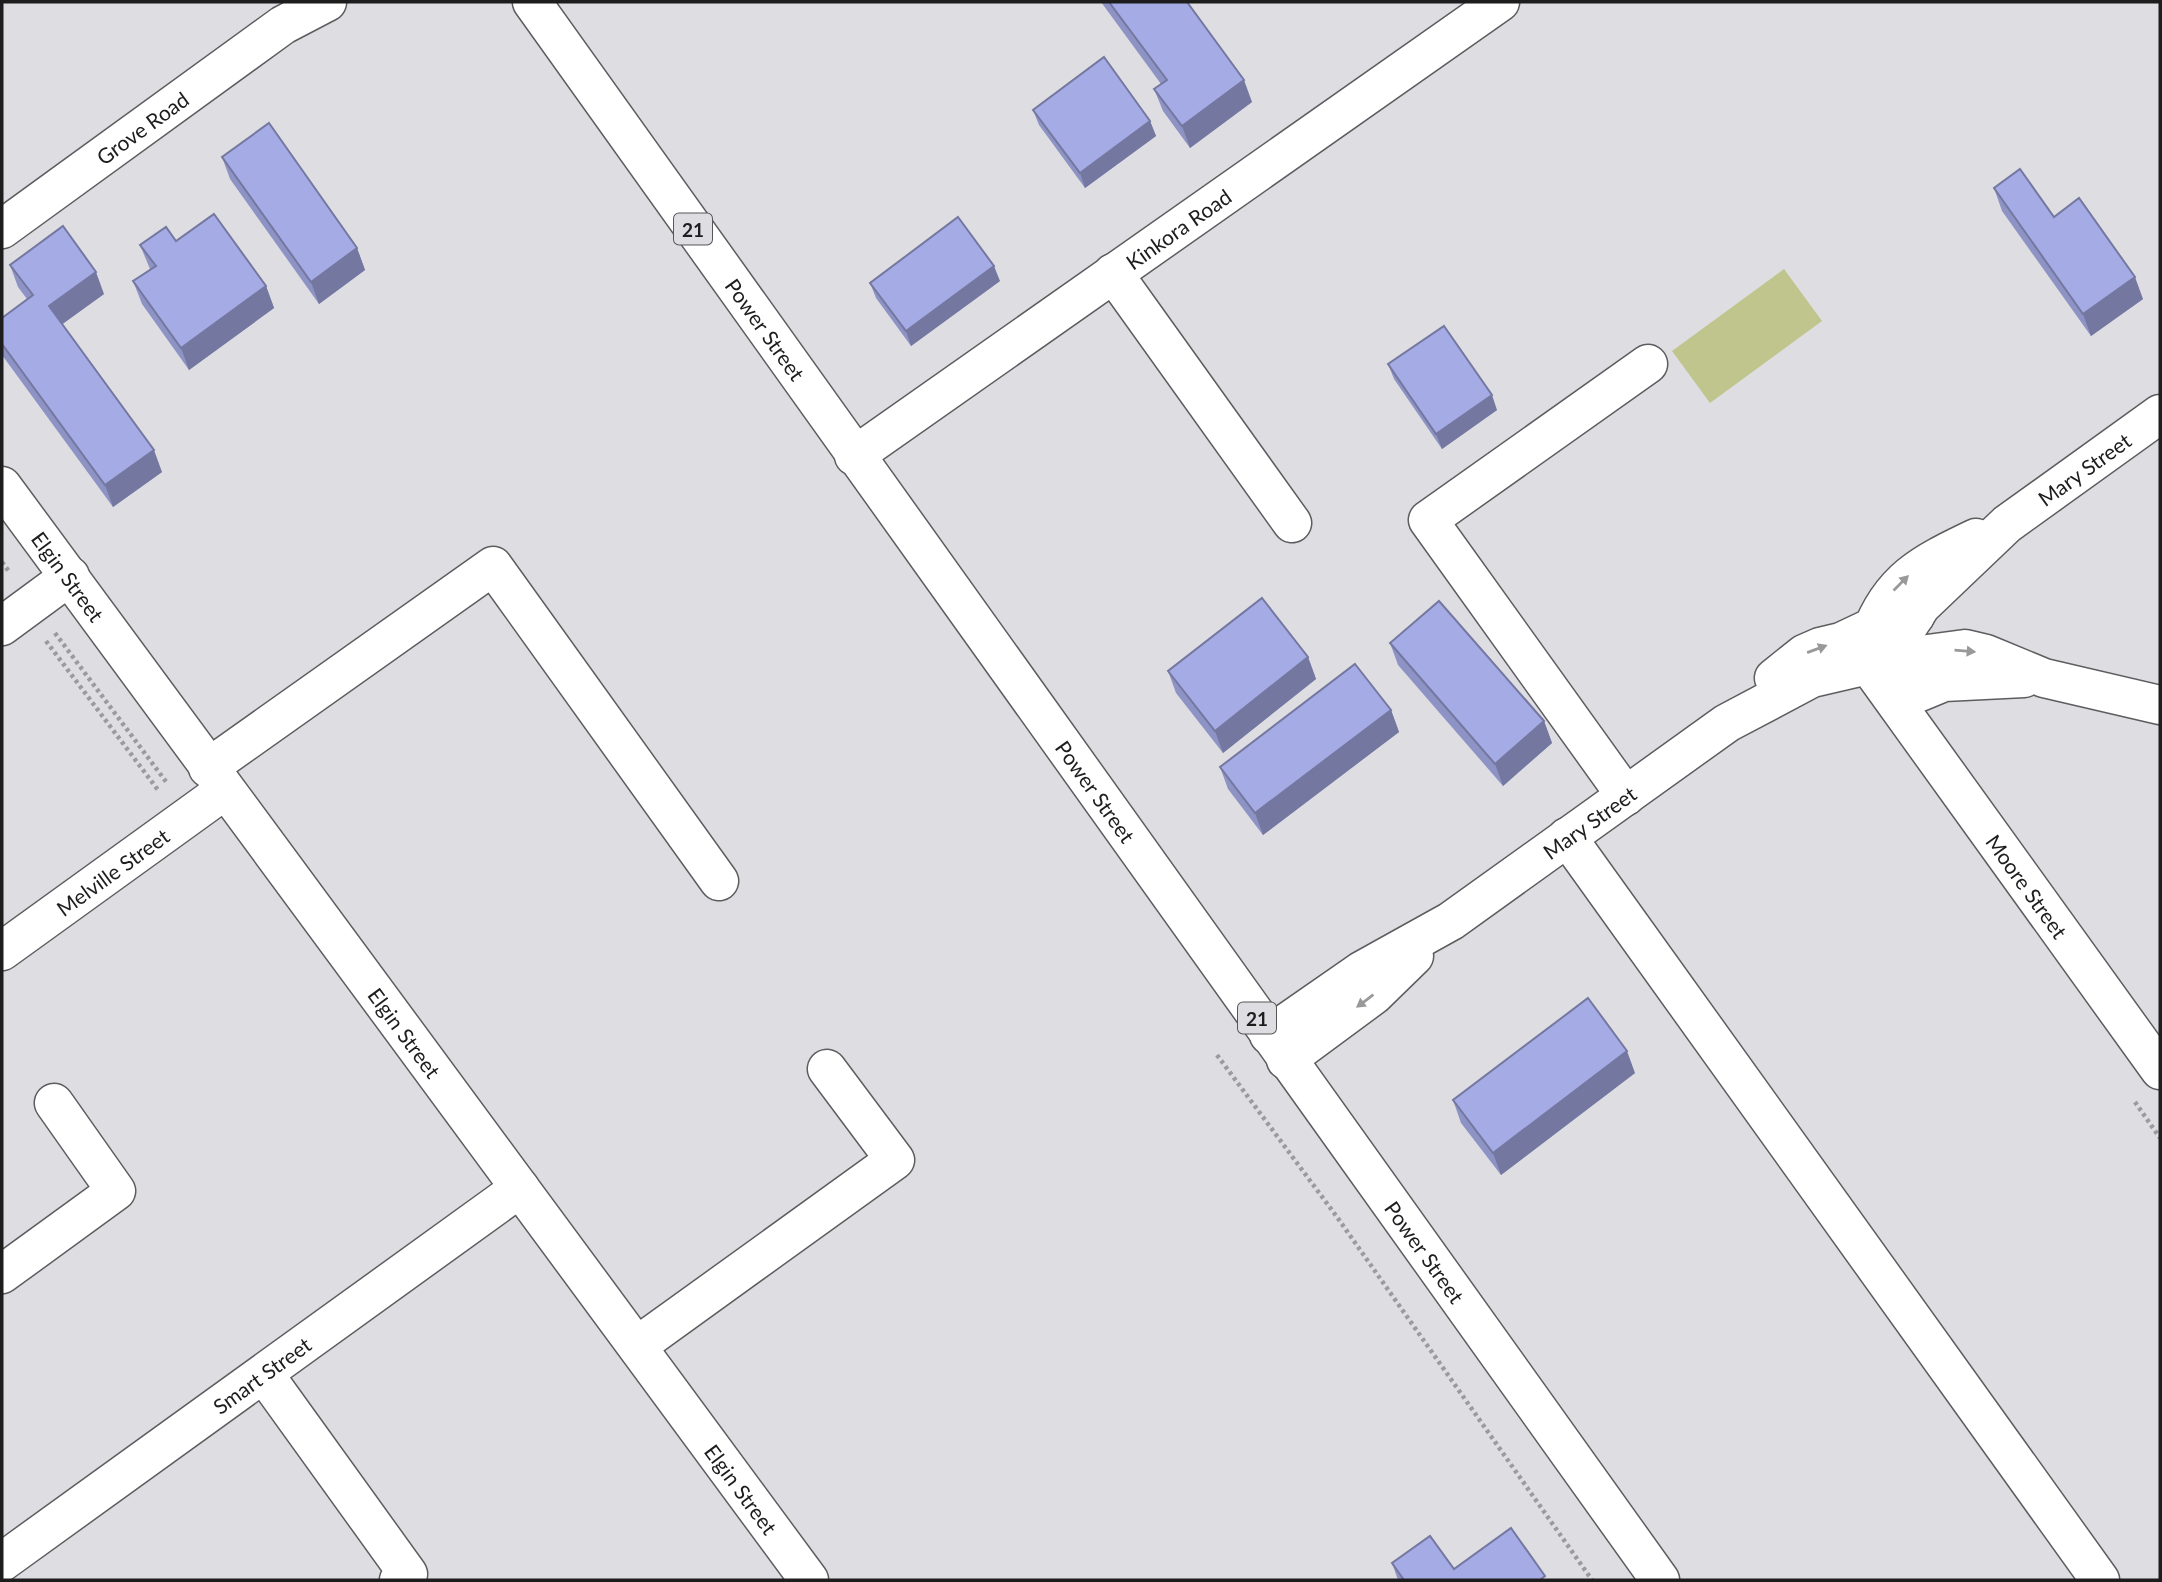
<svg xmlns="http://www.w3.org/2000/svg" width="2162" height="1582" font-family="Lato,sans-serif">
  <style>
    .green { fill: #c0c58d }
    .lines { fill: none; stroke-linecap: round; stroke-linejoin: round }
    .minor-casing { stroke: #5d5d60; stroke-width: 41 }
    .major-casing { stroke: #5d5d60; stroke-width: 41 }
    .path { stroke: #9b9b9e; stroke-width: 4.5; stroke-dasharray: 3.5 3.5; stroke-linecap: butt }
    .minor { stroke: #fff; stroke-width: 38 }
    .major { stroke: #fff; stroke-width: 38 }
    .wall { fill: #8e93c5 }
    .shaded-wall { fill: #7478a0 }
    .building { fill: #a5abe5; stroke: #7478a0; stroke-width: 2 }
    .oneway { fill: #99999a }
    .labels { text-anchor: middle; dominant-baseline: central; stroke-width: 5; stroke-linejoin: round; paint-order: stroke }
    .shield { fill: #dedee2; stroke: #575759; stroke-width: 2 }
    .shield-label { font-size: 19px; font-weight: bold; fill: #1d1d1e }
    .street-label { font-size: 21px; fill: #1d1d1e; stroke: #dedee2 }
  </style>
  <rect width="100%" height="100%" fill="#dedee2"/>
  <path class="green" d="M1784,269l38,52 -112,82 -38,-52z"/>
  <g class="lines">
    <g class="minor-casing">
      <g id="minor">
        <path id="s1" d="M2,229l281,-204 44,-23"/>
        <path d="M1113,273l179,250"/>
        <path id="s2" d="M854,456l646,-454"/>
        <path id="s3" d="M2,486l807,1094"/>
        <path d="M2,626l68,-50"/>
        <path d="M1870,635c21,-57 54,-72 106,-97"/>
        <path id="s4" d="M1869,666l291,404"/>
        <path d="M1774,678l30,-24 16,-7 21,-5 53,-25 21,-1"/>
        <path id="s5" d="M1898,679v-21l9,-30 14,-22 86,-82 153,-110"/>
        <path d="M1898,701l46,-19 80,-4"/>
        <path d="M208,768l285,-202 226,315"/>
        <path d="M1626,796l-198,-276 220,-156"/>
        <path d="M1567,837l533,743"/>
        <path id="s6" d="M2,951l223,-161"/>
        <path id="s7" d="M1269,1035l92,-64 90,-50 276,-198 85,-45 86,-20 67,-9 21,5 58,24 116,27"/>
        <path d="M1286,1060l88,-65 40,-39"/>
        <path d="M2,1274l114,-83 -62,-88"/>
        <path d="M637,1346l258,-186 -68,-91"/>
        <path d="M264,1374l144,200 -9,6"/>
        <path id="s8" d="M2,1562l518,-374"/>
      </g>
    </g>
    <g class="major-casing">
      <g id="major">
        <path id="s9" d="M532,2l1128,1578"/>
      </g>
    </g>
    <g class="path">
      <path d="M2,562l8,11"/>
      <path d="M55,633l112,150"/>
      <path d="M46,641l112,149"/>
      <path d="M1217,1055l120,162 255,363"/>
      <path d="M2135,1102l25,36"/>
    </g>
    <use href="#minor" class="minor"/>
    <use href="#major" class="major"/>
  </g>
  <g class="wall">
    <path d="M1101,2h86l65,100 -62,46 -27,-37 -9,-22 7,-5z"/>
    <path d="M1033,110l117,11 6,15 -71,52 -46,-63z"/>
    <path d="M222,157l135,91 8,22 -46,34 -89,-125z"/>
    <path d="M1994,188l60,29 89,82 -52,37 -89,-125z"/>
    <path d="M176,241l90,45 8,22 -85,62 -47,-66 -9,-23 17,-12 -10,-24z"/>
    <path d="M10,265l94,29 -42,30 100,148 -49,35 -111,-152v-37l25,-19 -9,-12z"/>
    <path d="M1000,281l-89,65 -35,-48 -6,-15z"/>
    <path d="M1388,364l109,46 -55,39 -48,-70z"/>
    <path d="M1390,643l154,78 8,22 -49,43 -105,-121z"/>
    <path d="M1308,657l8,22 -93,74 -47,-60 -8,-22z"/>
    <path d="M1391,710l8,22 -136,103 -35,-46 -8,-22z"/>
    <path d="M1635,1073l-134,102 -40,-52 -8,-23z"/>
    <path d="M1392,1563l62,6 93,11h-149z"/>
  </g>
  <g class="shaded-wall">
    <path d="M1244,80l8,22 -62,46 -8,-22z"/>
    <path d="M1150,121l6,15 -71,52 -5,-15z"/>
    <path d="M357,248l8,22 -46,34 -8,-22z"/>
    <path d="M994,266l6,15 -89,65 -5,-15z"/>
    <path d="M96,272l8,22 -47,34 -8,-22z"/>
    <path d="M2135,277l8,22 -52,37 -8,-22z"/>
    <path d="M266,286l8,22 -85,62 -8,-22z"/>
    <path d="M1492,395l5,15 -55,39 -6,-15z"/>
    <path d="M154,450l8,22 -49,35 -8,-22z"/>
    <path d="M1308,657l8,22 -93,74 -8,-22z"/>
    <path d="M1391,710l8,22 -136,103 -8,-22z"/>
    <path d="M1544,721l8,22 -49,43 -8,-22z"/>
    <path d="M1627,1051l8,22 -134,102 -8,-22z"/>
  </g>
  <g class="building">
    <path d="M1109,2h78l57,78 -62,46 -28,-37 13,-9z"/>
    <path d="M1104,57l46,64 -70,52 -47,-63z"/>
    <path d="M269,123l88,125 -46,34 -89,-125z"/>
    <path d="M2020,169l34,48 25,-19 56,79 -52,37 -89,-126z"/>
    <path d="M214,214l52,72 -85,62 -48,-67 23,-15 -16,-21 26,-18 10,14z"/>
    <path d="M958,217l36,49 -88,65 -36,-48z"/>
    <path d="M63,226l33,46 -47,34 105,144 -49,35 -103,-141v-26l31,-23 -23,-30z"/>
    <path d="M1444,326l48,69 -56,39 -48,-70z"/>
    <path d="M1262,598l46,59 -93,74 -47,-60z"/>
    <path d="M1439,601l105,120 -49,43 -105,-121z"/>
    <path d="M1355,664l36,46 -136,103 -35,-46z"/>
    <path d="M1588,998l39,53 -134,102 -40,-53z"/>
    <path d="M1511,1528l34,48 -5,4h-136l-12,-17 38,-27 24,33z"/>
  </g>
  <defs><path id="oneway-solid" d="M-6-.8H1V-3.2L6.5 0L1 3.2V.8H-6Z" transform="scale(1.75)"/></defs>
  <g class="oneway">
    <use href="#oneway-solid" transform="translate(1901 583) rotate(-45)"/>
    <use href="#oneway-solid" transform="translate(1817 649) rotate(-20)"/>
    <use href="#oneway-solid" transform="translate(1965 651) rotate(5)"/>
    <use href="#oneway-solid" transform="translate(1365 1001) rotate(143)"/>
  </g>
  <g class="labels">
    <g class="shield">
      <rect x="674" y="213.5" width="38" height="31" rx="5"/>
      <rect x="1238" y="1002.5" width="38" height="31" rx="5"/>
    </g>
    <g class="shield-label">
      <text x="693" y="229">21</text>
      <text x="1257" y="1018">21</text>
    </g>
    <g class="street-label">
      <text stroke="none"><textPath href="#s1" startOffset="173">Grove Road</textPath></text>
      <text stroke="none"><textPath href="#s2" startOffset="396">Kinkora Road</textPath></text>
      <text stroke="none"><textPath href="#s9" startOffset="402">Power Street</textPath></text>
      <text stroke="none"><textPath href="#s5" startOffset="292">Mary Street</textPath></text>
      <text stroke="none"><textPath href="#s3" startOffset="112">Elgin Street</textPath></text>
      <text stroke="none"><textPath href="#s9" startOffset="970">Power Street</textPath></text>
      <text stroke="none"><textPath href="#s7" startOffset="385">Mary Street</textPath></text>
      <text stroke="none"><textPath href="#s6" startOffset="136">Melville Street</textPath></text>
      <text stroke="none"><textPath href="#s4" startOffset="271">Moore Street</textPath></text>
      <text stroke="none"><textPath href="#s3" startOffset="679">Elgin Street</textPath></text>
      <text stroke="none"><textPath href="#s9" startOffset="1536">Power Street</textPath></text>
      <text stroke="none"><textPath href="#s8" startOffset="320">Smart Street</textPath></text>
      <text stroke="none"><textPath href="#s3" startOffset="1246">Elgin Street</textPath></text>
    </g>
  </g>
  <rect width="2162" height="1582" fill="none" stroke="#1d1d1e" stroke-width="7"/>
</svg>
